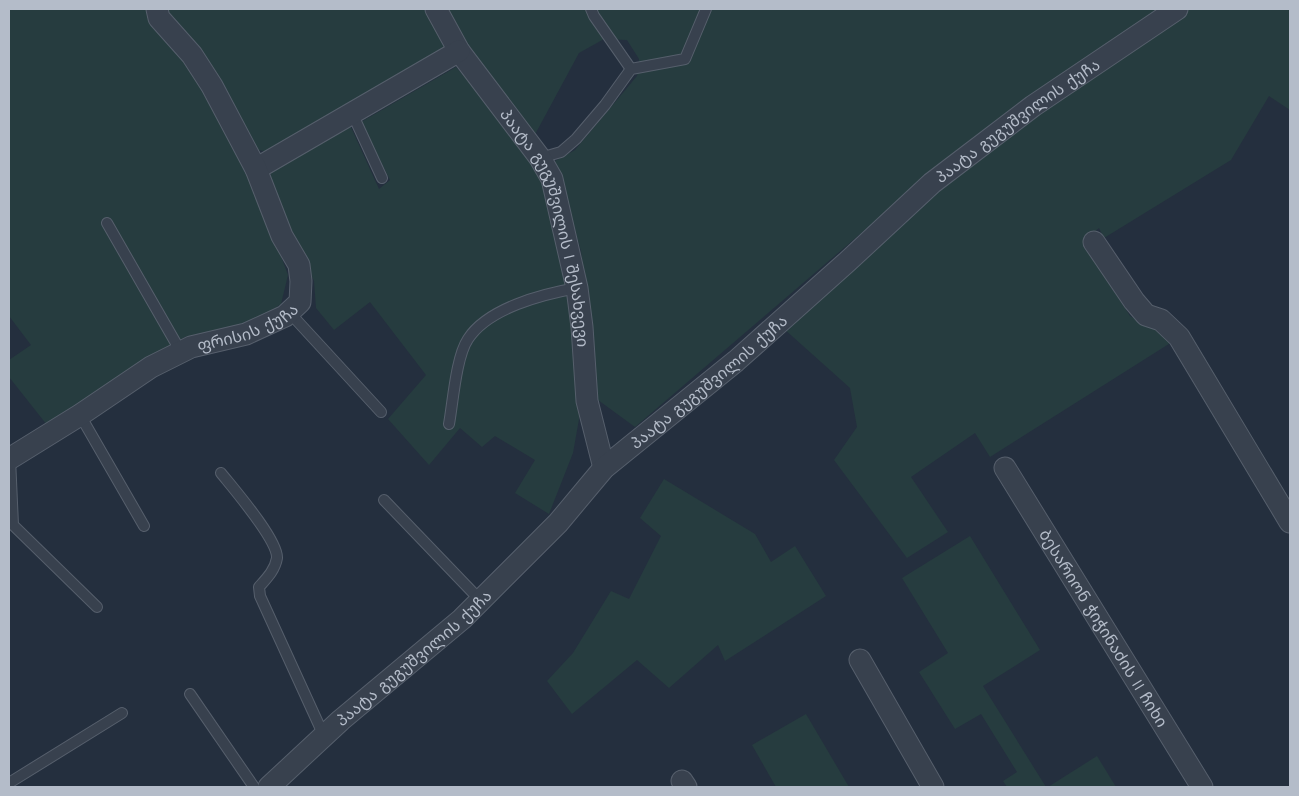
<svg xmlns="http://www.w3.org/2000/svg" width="1299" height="796" font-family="'Work Sans','Noto Sans Georgian',sans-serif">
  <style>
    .green { fill: #263c3f }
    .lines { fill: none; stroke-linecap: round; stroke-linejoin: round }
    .lane-casing { stroke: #565f6c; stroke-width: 12 }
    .street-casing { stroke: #565f6c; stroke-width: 23 }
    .lane { stroke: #38414e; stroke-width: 10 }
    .street { stroke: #38414e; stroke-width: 21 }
    .labels { text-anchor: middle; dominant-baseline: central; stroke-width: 4.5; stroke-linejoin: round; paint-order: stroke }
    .street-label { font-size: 16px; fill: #b4bcc9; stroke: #1d2633 }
  </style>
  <rect width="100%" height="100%" fill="#242f3e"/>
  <g class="green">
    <path d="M9,9h139l4,17 30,32 23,32 46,86 37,99 -7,29 -21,14 -26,8 -49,11 -62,37 -76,51 -38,-48v-17l22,-15 -22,-29z"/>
    <path d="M164,9h263l19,33 -2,9 -176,101 -14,-3z"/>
    <path d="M448,9h716l-111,71 -117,89 -301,258 -37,-27 -17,-149 -26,-90 20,-11 62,-74 2,-17 -12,-19 -23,-1 -25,14 -47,87 -68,-94z"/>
    <path d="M1186,9h104v101l-21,-14 -38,64 -127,78 -5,-10 -16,13 47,75 28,15 14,11 -182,115 -15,-24 -64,44 37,55 -41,26 -73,-98 23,-33 -7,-39 -67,-60 144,-131 127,-99z"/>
    <path d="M456,67l73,84 17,28 25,111 10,118 -8,45 -24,61 -34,-21 20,-33 -40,-24 -13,11 -22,-19 -31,37 -41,-46 38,-44 -56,-73 -36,28 -18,-22 -2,-27 -45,-97 3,-16 78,-43 29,64 11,-9 -29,-58z"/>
    <path d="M664,479l91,55 16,28 24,-16 31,50 -101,65 -7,-16 -49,43 -32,-28 -65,54 -25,-33 26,-28 38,-62 18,8 32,-63 -21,-18z"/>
    <path d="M970,536l70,114 -57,36 63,101h-39l-4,-6 14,-9 -36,-58 -26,15 -36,-57 29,-19 -46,-75z"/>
    <path d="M806,714l43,73h-73l-24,-42z"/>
    <path d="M1097,756l19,31h-68z"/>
  </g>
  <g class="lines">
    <g class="lane-casing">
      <g id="lane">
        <path d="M591,9l3,7 37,53"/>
        <path d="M352,113l30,65"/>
        <path d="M540,158l21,-6 15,-13 29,-34 26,-36 54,-10 21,-50"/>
        <path d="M107,223l74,129"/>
        <path d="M289,312l92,100"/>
        <path d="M80,415l64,111"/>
        <path d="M449,424c4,-22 7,-67 19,-85 20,-31 75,-45 109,-51"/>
        <path d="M10,458l3,67 84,82"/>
        <path d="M221,473c12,15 57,67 56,85 -2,12 -10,20 -18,29l1,9 64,140"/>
        <path d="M384,500l97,101"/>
        <path d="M190,694l64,93"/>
        <path d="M9,783l113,-70"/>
      </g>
    </g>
    <g class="street-casing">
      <g id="street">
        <path id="s1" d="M436,9l23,42 81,107 12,21 25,109 5,39 5,74 17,67"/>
        <path d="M256,169l203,-118"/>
        <path d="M1094,242l40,59 12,14 15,5 18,17 111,185"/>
        <path id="s2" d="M9,459l71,-44 71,-48 40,-20 55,-13 39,-18 15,-14 1,-21 -2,-16 -17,-29 -26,-67 -44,-83 -20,-31 -33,-37 -2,-9"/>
        <path id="s3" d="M1005,468l197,319"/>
        <path d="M860,660l73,127"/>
        <path d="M682,781l4,6"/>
        <path id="s4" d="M269,787l72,-67 121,-101 96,-96 46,-55 132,-107 111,-99 85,-79 101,-77 144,-97"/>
      </g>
    </g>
    <use href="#lane" class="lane"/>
    <use href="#street" class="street"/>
  </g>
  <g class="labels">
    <g class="street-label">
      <text stroke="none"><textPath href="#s4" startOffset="1004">პაატა გუგუშვილის ქუჩა</textPath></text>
      <text stroke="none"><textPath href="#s1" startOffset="250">პაატა გუგუშვილის I შესახვევი</textPath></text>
      <text stroke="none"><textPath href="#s2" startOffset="274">ფრისის ქუჩა</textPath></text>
      <text stroke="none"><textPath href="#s4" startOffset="599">პაატა გუგუშვილის ქუჩა</textPath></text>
      <text stroke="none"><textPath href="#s3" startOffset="188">ბესარიონ ჭიჭინაძის II ჩიხი</textPath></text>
      <text stroke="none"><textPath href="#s4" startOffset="194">პაატა გუგუშვილის ქუჩა</textPath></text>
    </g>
  </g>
  <rect width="1299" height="796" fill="none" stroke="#b4bcc9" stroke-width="20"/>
</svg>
